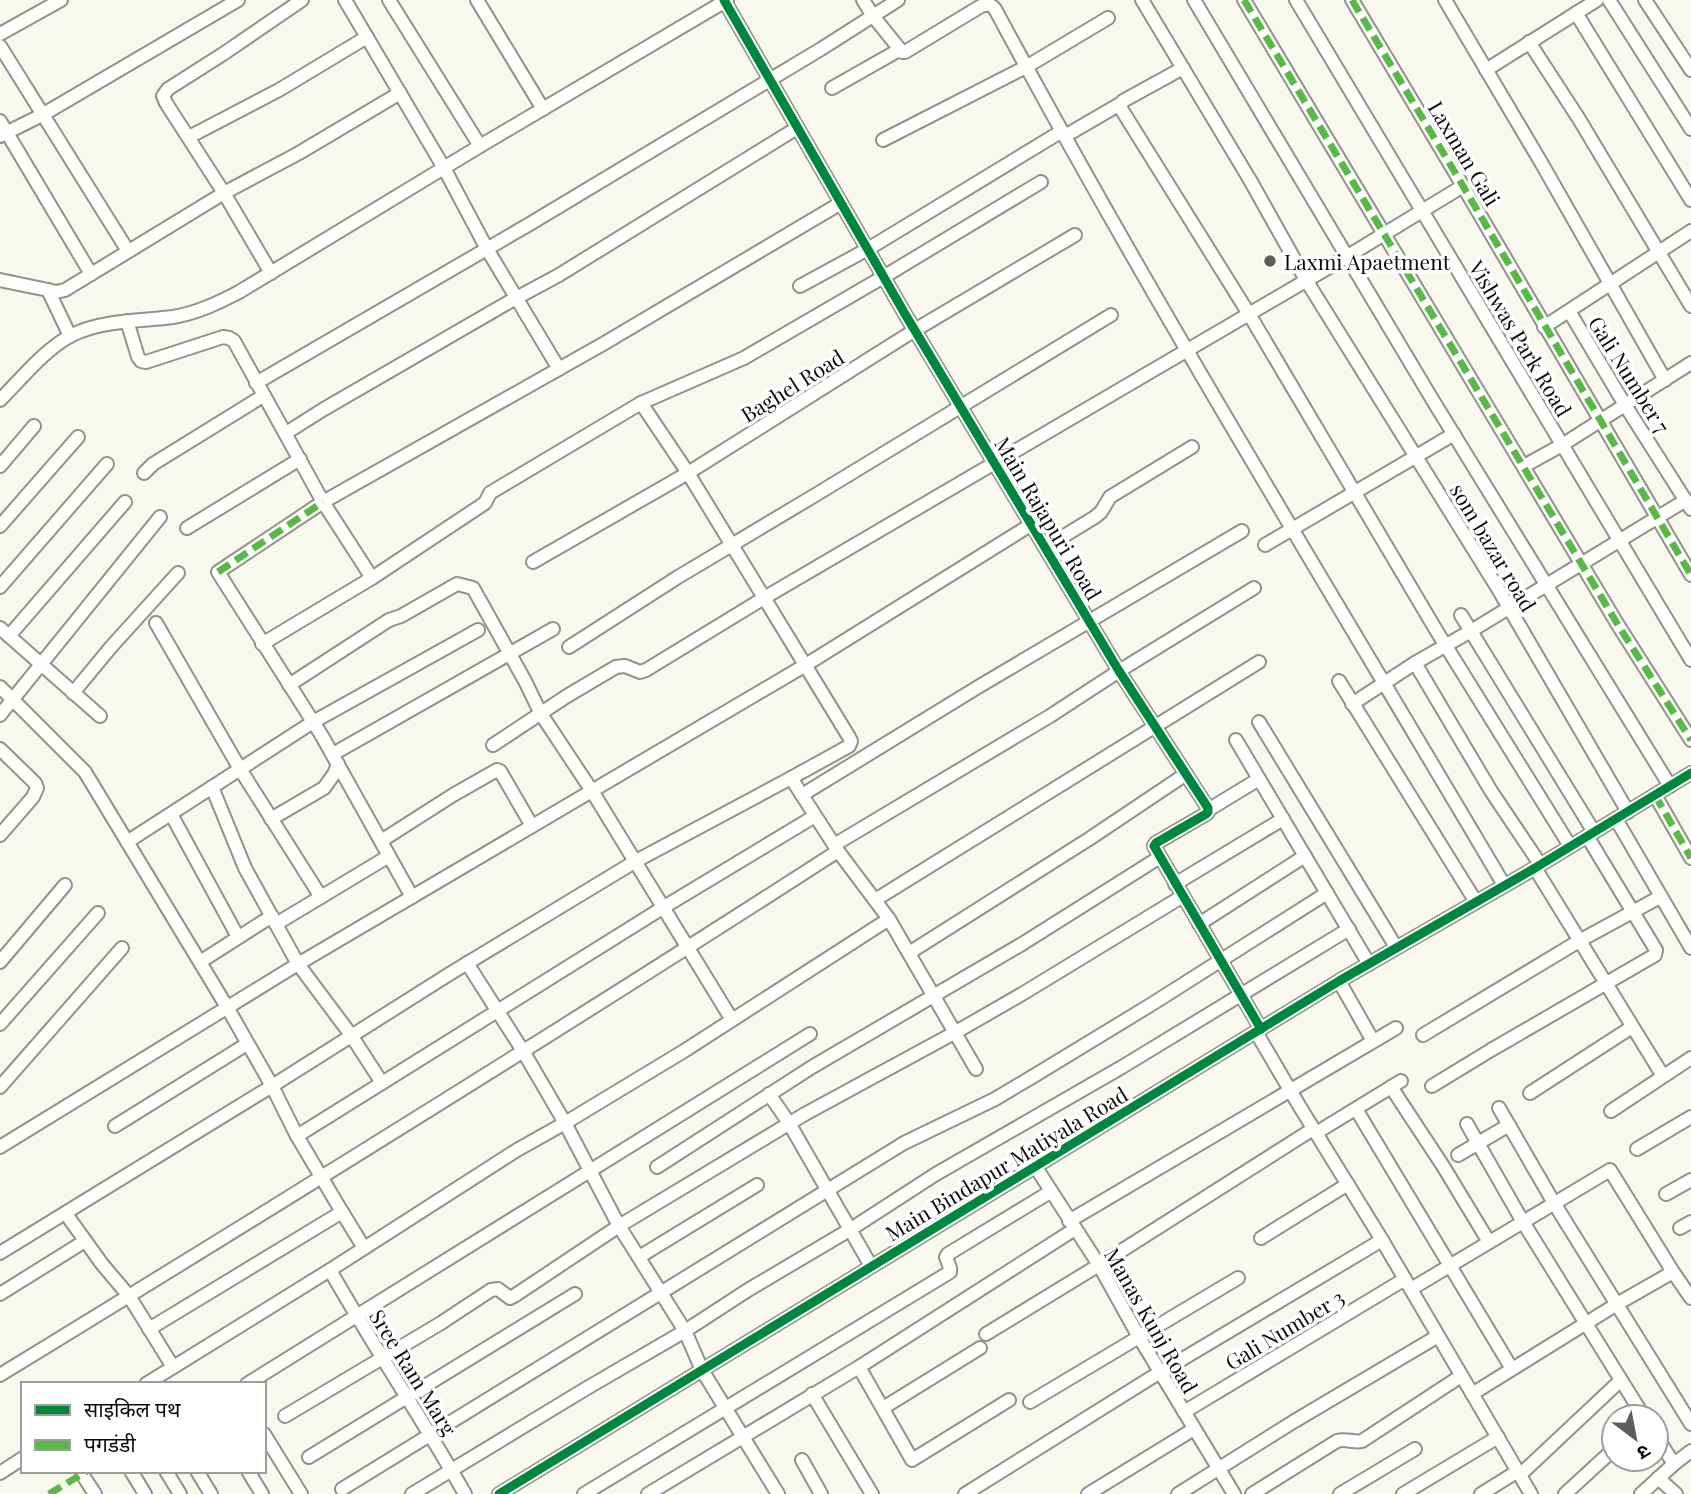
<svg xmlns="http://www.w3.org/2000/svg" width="1691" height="1494" font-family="'Playfair Display','Noto Sans Devanagari',serif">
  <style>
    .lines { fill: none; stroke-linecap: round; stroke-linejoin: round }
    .minor-casing { stroke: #92928d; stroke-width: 16 }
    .minor { stroke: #fefefc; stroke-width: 12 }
    .quiet { stroke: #58b947; stroke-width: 7; stroke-dasharray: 14 7; stroke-linecap: butt }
    .cycleway-casing { stroke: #fff; stroke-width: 13 }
    .cycleway { stroke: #00873e; stroke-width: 9 }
    .poi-dot { fill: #5e5e5a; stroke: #fff; stroke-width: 2.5 }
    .labels { text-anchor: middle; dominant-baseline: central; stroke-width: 7; stroke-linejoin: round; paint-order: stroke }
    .street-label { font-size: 21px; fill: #0b0b0b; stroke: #fff }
    .poi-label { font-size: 21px; fill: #0b0b0b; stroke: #fff; text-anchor: start }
  </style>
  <rect width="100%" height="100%" fill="#f9f8ee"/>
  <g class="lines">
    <g class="minor-casing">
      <g id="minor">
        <path d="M345,0l99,168 43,81 72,120"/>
        <path d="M389,0l91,146"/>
        <path d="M477,0l66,109"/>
        <path d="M724,0l181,314 214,357 89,137v4l-2,2 -50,29 -2,3 107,183"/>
        <path d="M863,0l10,16 29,36h3l76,-46c7,-2 10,-2 14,3 160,298 338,586 509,876"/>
        <path d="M1142,0l108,180 56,100 191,307 131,225"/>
        <path d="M1194,0l238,399 238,387"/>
        <path d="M1244,0l374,625 73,115"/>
        <path d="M1296,0l395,660"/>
        <path d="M1352,0l111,186 228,389"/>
        <path d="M1445,0l97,164 123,216"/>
        <path d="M1609,0l82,129"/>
        <path d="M1645,0l46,70"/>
        <path d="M1576,13l115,187"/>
        <path d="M0,34l61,-34"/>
        <path d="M1529,42l50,77 112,187"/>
        <path d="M0,46l128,205"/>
        <path d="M1183,68l-60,33 -3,6 129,207 187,316 134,216"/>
        <path d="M1486,70l111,-70"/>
        <path d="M832,88l67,-38"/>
        <path d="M0,121l91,153"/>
        <path d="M0,136l42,-21 196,-115"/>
        <path d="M1065,136l55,-32"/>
        <path d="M189,137l90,-47 88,-53"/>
        <path d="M883,140l143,-73 82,-49"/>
        <path d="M271,273l-47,-80 -58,-90 -3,-7 5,-7 55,-35 79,-54"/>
        <path d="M0,280l48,10 22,46"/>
        <path d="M800,286l68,-37 194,-118"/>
        <path d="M48,290l8,2 9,-2 159,-97 75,-40 101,-60"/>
        <path d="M1569,311l56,94 66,104"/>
        <path d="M127,321l11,36 3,4 5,1 77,-25 6,1 5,3 89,161 49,76"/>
        <path d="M1544,327l147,-96"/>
        <path d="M256,383l272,-158 293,-176 77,-49"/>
        <path d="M0,400c22,-22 45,-51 72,-65 29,-15 70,-14 101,-18 24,-4 45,-14 66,-25l241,-146 247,-146"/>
        <path d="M641,403l47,70 161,264 2,4 -2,5 -58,32 47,73 51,68 87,150"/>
        <path d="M286,433l38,-24 185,-107 50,-27 238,-147"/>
        <path d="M0,466l34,-40"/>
        <path d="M1524,466l38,-21 129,-82"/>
        <path d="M144,473l9,-9 110,-68"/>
        <path d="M0,526l78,-89"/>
        <path d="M187,528l113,-69"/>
        <path d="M1265,545l189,-111"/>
        <path d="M1046,547l49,-30 6,-5 9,-15 82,-50"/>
        <path d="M533,562l155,-89 227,-143 160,-95"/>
        <path d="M0,587l107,-123"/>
        <path d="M1461,615l133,217"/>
        <path d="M156,623l84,146 81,128"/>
        <path d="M0,628l100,88"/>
        <path d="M9,636l116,-134"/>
        <path d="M262,644l110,-66 113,-75 5,-10 151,-90 103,-45 141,-82 156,-94"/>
        <path d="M569,647l109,-70 139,-83 294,-179"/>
        <path d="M1415,663l76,128 49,73"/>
        <path d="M1339,681l137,221"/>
        <path d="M289,685l100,-65 12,-4 56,-32 16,4 52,93 16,33 51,77 140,229"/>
        <path d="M0,687l85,85 142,235 45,79 179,-113 185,-112 155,-83"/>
        <path d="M73,693l38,-46 67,-74"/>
        <path d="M1352,704l63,-41 56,-32 215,-131"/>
        <path d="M0,715l160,-198"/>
        <path d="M1259,722l137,225"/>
        <path d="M1236,740l133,224"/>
        <path d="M493,745l74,-49 49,-29 9,-1 15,6 6,-2 118,-72 584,-342 115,-70"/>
        <path d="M0,749l35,34 2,5 -4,9 -33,38"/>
        <path d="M333,754l220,-125"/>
        <path d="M212,787l33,81 53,96 53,71 31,48"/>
        <path d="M802,795l176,-108 264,-156"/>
        <path d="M1655,795l36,63"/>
        <path d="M1208,810l51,-31"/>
        <path d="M171,814l67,123"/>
        <path d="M271,819l53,-31 10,-14 4,-10"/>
        <path d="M1616,819l75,129"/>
        <path d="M381,841l72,-46 44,-25 3,1 32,55"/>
        <path d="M127,842l186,-120 165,-92"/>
        <path d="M834,845l216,-129 69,-45 135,-83"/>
        <path d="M1535,868l128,208"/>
        <path d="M1175,884l108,-65"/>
        <path d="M412,897l-90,-161 -104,-164 105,-70 280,-158 238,-141"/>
        <path d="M875,900l384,-238"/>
        <path d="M276,924l113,-68"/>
        <path d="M1199,924l106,-68"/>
        <path d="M909,953l180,-114 97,-65"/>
        <path d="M0,962l65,-77"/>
        <path d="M200,962l72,-46"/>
        <path d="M467,963l56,88 42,72 54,103 66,105 17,39 76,124"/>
        <path d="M1339,981l34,60"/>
        <path d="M0,1024l98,-111"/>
        <path d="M1256,1032l44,75 82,133 149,254"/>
        <path d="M1423,1035l156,-94 81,-44"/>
        <path d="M1432,1086l59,-36 164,-95 1,-5 -69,-114"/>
        <path d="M0,1087l122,-139"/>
        <path d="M1391,1087l52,79 46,76"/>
        <path d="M1530,1093l102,-66"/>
        <path d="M769,1094l20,29 82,143"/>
        <path d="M1499,1108l55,95 137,221"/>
        <path d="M1356,1109l156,260"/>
        <path d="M1611,1111l80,-53"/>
        <path d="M1467,1124l56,98 121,195"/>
        <path d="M115,1126l132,-82"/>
        <path d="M1316,1133l85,-52"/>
        <path d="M297,1136l367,-229 151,-91"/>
        <path d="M0,1147l298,-183 506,-298 228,-142"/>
        <path d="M1637,1149l54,-32"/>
        <path d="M1458,1155l51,-30"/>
        <path d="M1035,1166l64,99 40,72 95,157"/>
        <path d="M657,1167l155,-100 210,-123 138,-87"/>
        <path d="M1666,1194l25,-14"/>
        <path d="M66,1214l36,50 27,32 44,71"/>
        <path d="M1069,1221l327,-193"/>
        <path d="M1680,1228l11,-6"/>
        <path d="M1261,1238l87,-54"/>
        <path d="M0,1253l272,-167 25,50 45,76"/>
        <path d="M639,1257l118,-72"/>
        <path d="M330,1270c43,76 92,148 135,224"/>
        <path d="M1411,1289l199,-119 63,102 18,26"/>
        <path d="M0,1294l85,-53"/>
        <path d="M149,1329l193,-117 22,36"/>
        <path d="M986,1334l113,-69 214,-136"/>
        <path d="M859,1367l53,93 97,-60"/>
        <path d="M0,1375c281,-172 561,-345 838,-524"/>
        <path d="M146,1384l184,-114 187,-120 48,-27 119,-72 205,-132"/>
        <path d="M247,1384c187,-117 376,-233 563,-350"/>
        <path d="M812,1394l60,100"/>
        <path d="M1472,1394l145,-90 56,-32"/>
        <path d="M1030,1402l208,-124"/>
        <path d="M883,1408l97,-60"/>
        <path d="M1184,1412l221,-133"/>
        <path d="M285,1416l156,-93 50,-33 7,-1 12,9 4,-2 105,-70 186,-112 151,-82 66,-38 161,-98"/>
        <path d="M264,1434l37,60"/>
        <path d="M1656,1436l18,28"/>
        <path d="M309,1457l266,-163"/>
        <path d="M802,1460l19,34"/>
        <path d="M131,1471l14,23"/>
        <path d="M166,1471l14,23"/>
        <path d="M197,1471l14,23"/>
        <path d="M248,1471l14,23"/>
        <path d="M0,1473l23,-15"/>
        <path d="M82,1474l13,20"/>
        <path d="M1520,1475l101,-95"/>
        <path d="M1658,1478l18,16"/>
        <path d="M342,1489l562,-346 91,-44 37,-22 120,-73 175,-111"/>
        <path d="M412,1494l175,-106 98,-57 63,-41 103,-61 85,-55 186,-107 227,-138"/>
        <path d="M499,1494l840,-513 196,-113 156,-95"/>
        <path d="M584,1494l366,-222v-4l-4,-11 2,-3 102,-62"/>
        <path d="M648,1494l211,-127 216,-138"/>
        <path d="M965,1494l184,-115 233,-139"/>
        <path d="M1088,1494l106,-65"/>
        <path d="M1178,1494l115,-72 145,-86"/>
        <path d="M1252,1494l85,-53c9,-3 16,2 25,0l99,-65"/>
        <path d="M1340,1494l75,-45"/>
        <path d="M1403,1494l95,-57"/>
        <path d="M1481,1494l37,-23"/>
        <path d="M1565,1494l49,-45"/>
        <path d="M1641,1494l33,-30 17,-13"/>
      </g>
    </g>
    <use href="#minor" class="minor"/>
    <g class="quiet">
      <path d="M1244,0l374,625 73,115"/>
      <path d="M1352,0l111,186 228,389"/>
      <path d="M218,572l105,-70"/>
      <path d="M1655,795l36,63"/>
      <path d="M49,1494l38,-23"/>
    </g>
    <g class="cycleway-casing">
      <g id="cycleway">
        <path d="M724,0l181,314 214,357 89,137v4l-2,2 -50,29 -2,3 107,183"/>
        <path d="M499,1494l840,-513 196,-113 156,-95"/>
      </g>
    </g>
    <use href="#cycleway" class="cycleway"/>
  </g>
  <circle class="poi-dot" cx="1270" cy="261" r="7"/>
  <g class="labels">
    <g class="street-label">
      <text transform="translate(1465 153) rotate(59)">Laxman Gali</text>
      <text transform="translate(1521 338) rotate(59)">Vishwas Park Road</text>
      <text transform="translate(1630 374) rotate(58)">Gali Number 7</text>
      <text transform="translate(792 385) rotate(-32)">Baghel Road</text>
      <text transform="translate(1049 518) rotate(59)">Main Rajapuri Road</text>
      <text transform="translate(1494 547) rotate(59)">som bazar road</text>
      <text transform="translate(1006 1163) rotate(-31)">Main Bindapur Matiyala Road</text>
      <text transform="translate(1152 1320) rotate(60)">Manas Kunj Road</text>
      <text transform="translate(1284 1329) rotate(-31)">Gali Number 3</text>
      <text transform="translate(414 1372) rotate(58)">Sree Ram Marg</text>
    </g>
    <g class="poi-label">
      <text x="1284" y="261">Laxmi Apaetment</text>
    </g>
  </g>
  <rect x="21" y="1382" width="245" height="91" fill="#ffffff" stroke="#9d9d9d" stroke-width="2"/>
  <rect x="35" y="1405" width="35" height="10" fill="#00873e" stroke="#9d9d9d" stroke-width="2"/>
  <text x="84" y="1417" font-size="21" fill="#0b0b0b">साइकिल पथ</text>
  <rect x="35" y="1440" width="35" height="10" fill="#58b947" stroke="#9d9d9d" stroke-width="2"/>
  <text x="84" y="1452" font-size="21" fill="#0b0b0b">पगडंडी</text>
  <g transform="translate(1635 1438) rotate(148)"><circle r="33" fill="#ffffff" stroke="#9d9d9d" stroke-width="2"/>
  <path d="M0-5L12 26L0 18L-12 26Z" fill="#5e5e5a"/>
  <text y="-10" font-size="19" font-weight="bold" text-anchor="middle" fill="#0b0b0b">उ</text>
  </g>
</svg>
